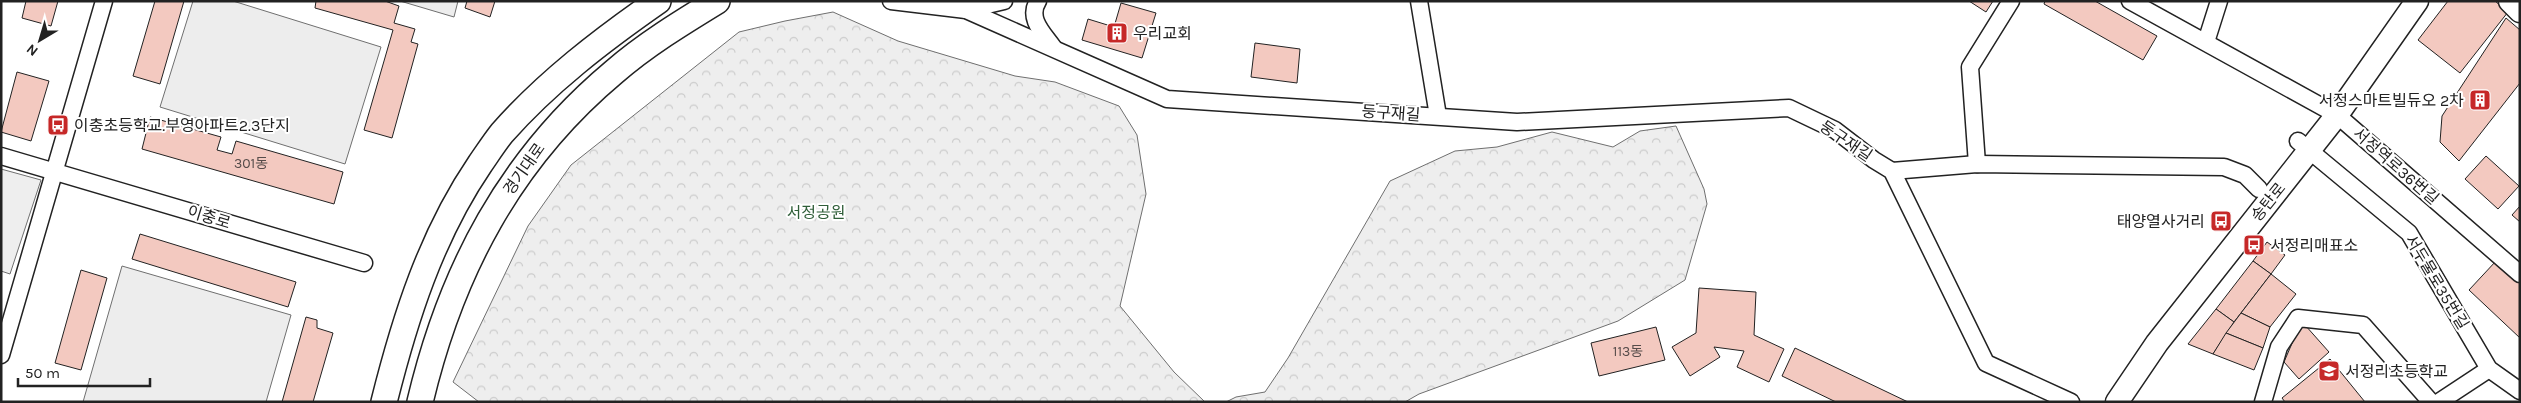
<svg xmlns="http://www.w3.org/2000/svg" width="2521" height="403" font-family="Karla,'Noto Sans KR',sans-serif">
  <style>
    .forest { fill: url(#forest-crowns); stroke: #6f6f6f }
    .garden { fill: #eee; stroke: #6f6f6f }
    .parking { fill: #ededed; stroke: #6f6f6f }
    .building { fill: #f3c9c0; stroke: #222 }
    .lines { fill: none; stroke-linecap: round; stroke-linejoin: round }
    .street-casing { stroke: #222; stroke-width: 19 }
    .secondary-casing { stroke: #222; stroke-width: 25 }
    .primary-casing { stroke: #222; stroke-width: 28 }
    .street { stroke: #fff; stroke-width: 16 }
    .secondary { stroke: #fff; stroke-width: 22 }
    .primary { stroke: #fff; stroke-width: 25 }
    .labels { text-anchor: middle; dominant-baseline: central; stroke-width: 4; stroke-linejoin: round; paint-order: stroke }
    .number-label { font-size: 14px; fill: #564c4a }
    .poi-label { font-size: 16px; fill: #222; stroke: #fff; text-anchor: start }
    .street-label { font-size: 16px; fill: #222; stroke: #fff }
    .park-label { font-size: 16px; fill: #2f5e38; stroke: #fff }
  </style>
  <defs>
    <pattern id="forest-crowns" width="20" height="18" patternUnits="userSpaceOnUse" patternTransform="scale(1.25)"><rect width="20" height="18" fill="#eee"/><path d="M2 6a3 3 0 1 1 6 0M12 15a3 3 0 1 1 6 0" fill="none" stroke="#ccc"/></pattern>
  </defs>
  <rect width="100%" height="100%" fill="#fff"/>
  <g class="forest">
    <path d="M833,12l65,29 117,35 40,6 64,24 18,29 9,59 -26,112 54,66 31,30h-726l-26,-20 75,-156 43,-61 168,-133 46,-11z"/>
    <path d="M1676,126l28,63 3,15 -22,76 -67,41 -199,73 -14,8h-179l10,-5 29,-5 23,-34 102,-177 65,-30 42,-4 55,-15 61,15 27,-16z"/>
  </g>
  <path class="garden" d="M1,169l40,11 -31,94 -9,-3z"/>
  <g class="parking">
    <path d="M193,1h40l148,46 -36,117 -185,-57z"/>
    <path d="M400,1h58l-4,16z"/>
    <path d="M122,266l169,49 -25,87h-183z"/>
  </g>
  <g class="building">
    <path d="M26,1h32l-7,25 -29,-8z"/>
    <path d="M155,1h29l-24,83 -27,-8z"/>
    <path d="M316,1h69l14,5 -5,17 21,6 -4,13 7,2 -26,94 -28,-8 29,-100 -78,-22z"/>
    <path d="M467,1h28l-5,16 -25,-9z"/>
    <path d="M1969,1h24l-7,11z"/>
    <path d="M2045,1h50l62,35 -14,24 -99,-56z"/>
    <path d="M2448,1h47l13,11 -48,61 -42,-33z"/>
    <path d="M1121,3l35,10 -14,45 -60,-18 6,-21 26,8z"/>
    <path d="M2506,18l14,12v53l-61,78 -19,-19 2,-26z"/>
    <path d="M1255,43l45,6 -3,34 -46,-6z"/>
    <path d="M17,72l32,9 -18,60 -30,-9z"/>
    <path d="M150,117l71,20 -4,13 15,4 4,-13 107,31 -9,32 -192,-55z"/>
    <path d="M2486,156l33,30 -21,23 -33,-30z"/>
    <path d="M2520,206v16l-8,-7z"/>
    <path d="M140,234l156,48 -8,25 -156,-48z"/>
    <path d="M2267,242l18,13 -14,19 -18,-13z"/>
    <path d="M2253,261l18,13 -37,48 -18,-13z"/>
    <path d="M2496,261l24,22v55l-51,-48z"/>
    <path d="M81,270l26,8 -26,92 -26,-7z"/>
    <path d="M2271,274l25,20 -26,33 -29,-14z"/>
    <path d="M1699,288l57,4 -2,43 30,14 -15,33 -32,-15 7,-16 -30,-4 6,10 -30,19 -18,-29 24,-14z"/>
    <path d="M2216,309l18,13 -21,32 -25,-10z"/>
    <path d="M2241,313l29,14 -7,21 -37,-15z"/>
    <path d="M306,317l11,3v8l16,5 -20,69h-31z"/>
    <path d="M2305,325l24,27 -30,27 -15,-17 12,-28z"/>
    <path d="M1656,327l9,33 -66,16 -8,-33z"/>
    <path d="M2226,333l37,15 -9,22 -41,-16z"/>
    <path d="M1795,348l113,54h-72l-54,-26z"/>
    <path d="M2330,359l35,43h-80l-3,-4z"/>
  </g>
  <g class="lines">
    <g class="street-casing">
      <g id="street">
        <path d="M891,1l75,9 201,89 350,23 272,-14 46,22 39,30 18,11 94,192 85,39"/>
        <path d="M1038,1c-11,17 5,32 15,46"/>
        <path d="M1419,1l19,115"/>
        <path d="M2130,1l207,114 183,159"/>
        <path d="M966,10l38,-9"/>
        <path d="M2206,42l13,-41"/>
        <path d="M2298,141l111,92 80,136 31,22"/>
        <path d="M1,156l363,107"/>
        <path d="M1977,164l-7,-97 41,-66"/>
        <path d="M1892,171l85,-7 247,3 21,8 14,14"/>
        <path d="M1,355l103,-354"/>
        <path d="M2263,402l16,-55 19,-29 65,7 68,77"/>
        <path d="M2439,402l50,-33"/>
      </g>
    </g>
    <g class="secondary-casing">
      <g id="secondary">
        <path d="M2510,1l10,10"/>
        <path d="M2117,402l40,-59 180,-228 80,-114"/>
      </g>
    </g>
    <g class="primary-casing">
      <g id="primary">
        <path d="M384,402c21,-84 47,-166 96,-238 7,-10 14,-21 22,-31 45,-51 100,-93 156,-132"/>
        <path d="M420,402c31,-131 90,-243 194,-330 31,-27 67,-49 103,-71"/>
      </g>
    </g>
    <use href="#street" class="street"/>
    <use href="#secondary" class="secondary"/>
    <use href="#primary" class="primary"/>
  </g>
  <defs>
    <g id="building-square" transform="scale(1.125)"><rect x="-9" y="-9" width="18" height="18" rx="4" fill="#c62828" stroke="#fff"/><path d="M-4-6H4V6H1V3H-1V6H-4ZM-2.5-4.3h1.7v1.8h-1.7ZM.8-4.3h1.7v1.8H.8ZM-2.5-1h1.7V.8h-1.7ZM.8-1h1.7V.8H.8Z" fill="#fff"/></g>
    <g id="bus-square" transform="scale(1.125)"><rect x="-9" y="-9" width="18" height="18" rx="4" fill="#c62828" stroke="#fff"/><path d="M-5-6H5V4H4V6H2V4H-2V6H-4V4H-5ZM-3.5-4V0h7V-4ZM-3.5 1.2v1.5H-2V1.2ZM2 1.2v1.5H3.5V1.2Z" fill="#fff"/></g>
    <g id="school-square" transform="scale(1.125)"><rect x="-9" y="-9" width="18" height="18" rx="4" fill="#c62828" stroke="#fff"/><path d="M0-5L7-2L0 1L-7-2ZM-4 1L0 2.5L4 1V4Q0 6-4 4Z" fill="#fff"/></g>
  </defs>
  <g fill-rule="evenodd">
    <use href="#building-square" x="1117" y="33"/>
    <use href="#building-square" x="2480" y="100"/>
    <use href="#bus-square" x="58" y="125"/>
    <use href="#bus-square" x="2221" y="221"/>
    <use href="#bus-square" x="2254" y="245"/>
    <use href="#school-square" x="2329" y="371"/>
  </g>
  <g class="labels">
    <g class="number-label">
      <text x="251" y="163">301동</text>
      <text x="1628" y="351">113동</text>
    </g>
    <g class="poi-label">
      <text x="1133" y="33">우리교회</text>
      <text x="2464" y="100" text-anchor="end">서정스마트빌듀오 2차</text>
      <text x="74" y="125">이충초등학교.부영아파트2.3단지</text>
      <text x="2205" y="221" text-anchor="end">태양열사거리</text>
      <text x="2270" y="245">서정리매표소</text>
      <text x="2345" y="371">서정리초등학교</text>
    </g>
    <g class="street-label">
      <text transform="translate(1391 113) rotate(4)">둥구재길</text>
      <text transform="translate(1846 141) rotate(34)">둥구재길</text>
      <text transform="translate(2396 166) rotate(41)">서정역로36번길</text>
      <text transform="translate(524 169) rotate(-55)">경기대로</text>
      <text transform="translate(2268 202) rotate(-51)">송탄로</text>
      <text transform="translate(209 217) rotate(17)">이충로</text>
      <text transform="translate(2437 282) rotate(59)">서두물로35번길</text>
    </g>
    <g class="park-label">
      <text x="816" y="212">서정공원</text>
    </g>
  </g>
  <rect width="2521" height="403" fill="none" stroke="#222222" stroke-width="5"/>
  <g transform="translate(40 40) rotate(218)" stroke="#ffffff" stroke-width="4" paint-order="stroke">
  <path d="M0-4L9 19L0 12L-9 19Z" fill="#222222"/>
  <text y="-8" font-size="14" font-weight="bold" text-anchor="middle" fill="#222222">N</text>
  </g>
  <path d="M18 378v8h132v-8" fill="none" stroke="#222222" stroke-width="2.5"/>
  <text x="25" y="378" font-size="15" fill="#222222" stroke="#ffffff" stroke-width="4" paint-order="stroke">50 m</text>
</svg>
